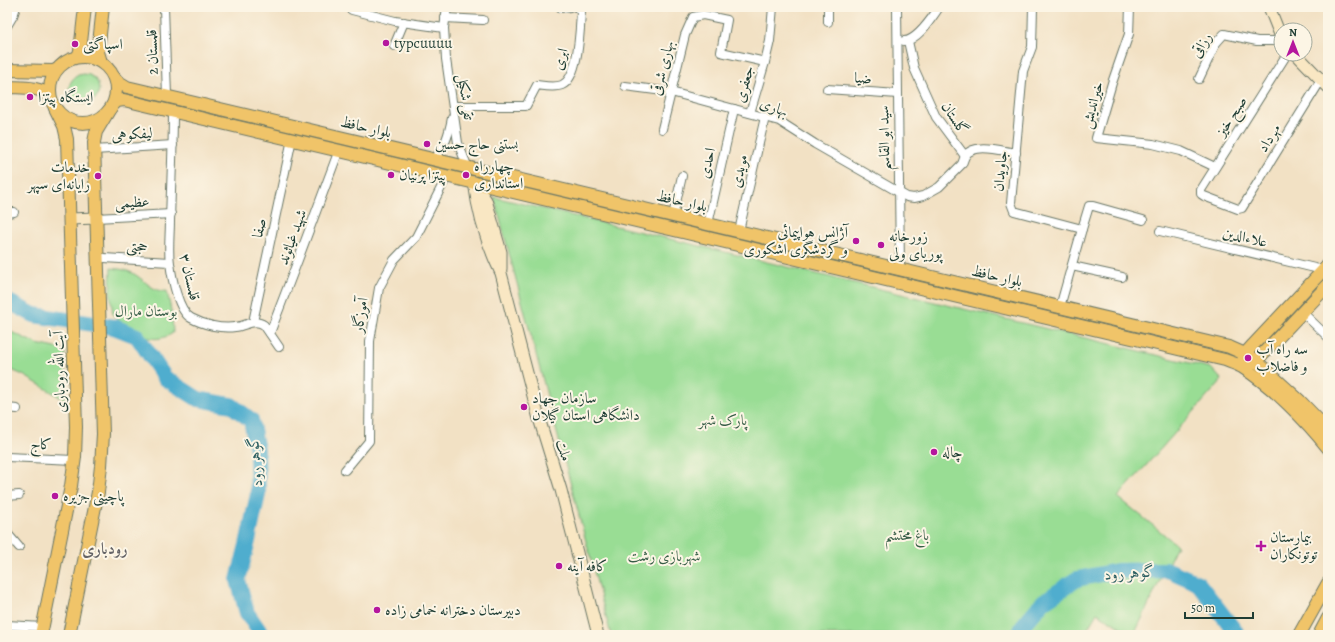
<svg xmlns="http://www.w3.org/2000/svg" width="1335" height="642" font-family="Alegreya,Amiri,serif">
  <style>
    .green { fill: #99dd94; stroke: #5c8d64 }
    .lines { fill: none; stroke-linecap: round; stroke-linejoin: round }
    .river { stroke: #4fadce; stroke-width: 16 }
    .street-casing { stroke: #697666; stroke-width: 10 }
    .secondary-casing { stroke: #697666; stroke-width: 13 }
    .primary-casing { stroke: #697666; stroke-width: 14 }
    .street { stroke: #fff; stroke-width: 8 }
    .secondary { stroke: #f9e7c3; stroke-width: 11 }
    .primary { stroke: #f0c469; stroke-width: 12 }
    .poi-dot { fill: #b5179e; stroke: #fcf5e5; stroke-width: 1.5 }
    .labels { text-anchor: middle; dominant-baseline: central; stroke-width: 4; stroke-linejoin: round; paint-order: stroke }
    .poi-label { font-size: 15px; fill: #1f3d34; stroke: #fcf5e5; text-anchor: start }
    .street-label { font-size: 15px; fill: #1f3d34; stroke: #fcf5e5 }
    .park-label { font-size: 15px; fill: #375d47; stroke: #fcf5e5 }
    .water-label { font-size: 16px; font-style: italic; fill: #2d5f62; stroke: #fcf5e5 }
    .neighbourhood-label { font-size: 16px; font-weight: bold; fill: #646366; stroke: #fcf5e5 }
  </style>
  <rect width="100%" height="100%" fill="#fcf5e5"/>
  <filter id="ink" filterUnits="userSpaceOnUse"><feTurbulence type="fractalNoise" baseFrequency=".025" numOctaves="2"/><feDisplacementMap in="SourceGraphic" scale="8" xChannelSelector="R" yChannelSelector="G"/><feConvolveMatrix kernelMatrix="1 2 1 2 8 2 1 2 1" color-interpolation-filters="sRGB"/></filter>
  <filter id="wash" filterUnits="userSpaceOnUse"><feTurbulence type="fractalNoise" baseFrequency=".012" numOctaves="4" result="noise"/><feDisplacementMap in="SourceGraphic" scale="16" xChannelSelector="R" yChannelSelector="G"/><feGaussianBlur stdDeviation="0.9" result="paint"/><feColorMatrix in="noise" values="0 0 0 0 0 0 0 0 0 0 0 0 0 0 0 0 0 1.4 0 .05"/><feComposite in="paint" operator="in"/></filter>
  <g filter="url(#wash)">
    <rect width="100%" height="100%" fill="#f2e1c4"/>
    <g class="green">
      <circle cx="84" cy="89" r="15"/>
      <path d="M494,197l717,171 11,12 -104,117 59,48 -43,90 -37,-22 -13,22h-473z"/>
      <path d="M111,268c6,1 13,1 19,4 13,5 22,21 37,19l5,24 1,18c-23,15 -43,-3 -60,-18l-3,-24z"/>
      <path d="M7,330l30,14 28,6v50l-42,-25 -16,-7z"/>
    </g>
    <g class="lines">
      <g class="river">
        <path d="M7,301l27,14 80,12 23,9 28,42 33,21 33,6 20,15 6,30 1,44 -11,51 -9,35 9,33 15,22"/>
        <path d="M1018,635l7,-12 18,-21 34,-23 40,-8 51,-1 30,13 40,52"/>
      </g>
    </g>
  </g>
  <g filter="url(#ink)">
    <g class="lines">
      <g class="street-casing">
        <g id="street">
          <path d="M164,7l3,89"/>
          <path d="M347,7l5,3 43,11 49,7"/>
          <path d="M447,7l-3,21 2,31 12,84 10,25"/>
          <path d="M560,7l1,1 9,-1"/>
          <path d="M897,7l3,262"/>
          <path d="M1033,7l-1,40 -9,24 -12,132 3,8 68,18 -22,78"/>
          <path d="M1130,7l-1,27 -17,49 -16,55 57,6 28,7 34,16"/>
          <path d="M445,18l38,2"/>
          <path d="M828,22v-15"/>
          <path d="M7,26l6,-10 3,-9"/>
          <path d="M904,41c13,0 27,-22 34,-32"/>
          <path d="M908,41l6,27 22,49 29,39c9,-14 37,-5 51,-3"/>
          <path d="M394,46l10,-24"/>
          <path d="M1287,54l-86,136v4l3,2 34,13 4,-1 79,-128"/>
          <path d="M1199,79l17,-36 8,-9 33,7h24"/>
          <path d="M625,86l46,6 108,29 36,23 92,53 7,1 9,-2 16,-9 23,-23 3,-8"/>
          <path d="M827,89l71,5"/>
          <path d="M453,106h73l11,-21c8,1 18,3 25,0 17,-7 18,-57 19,-74l-5,-4"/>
          <path d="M173,111c0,37 -2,73 -3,110 0,13 -2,29 0,42 2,15 8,48 21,55 13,7 30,11 44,9 11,-1 19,-9 29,-2l15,22"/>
          <path d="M750,113l15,-51"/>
          <path d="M662,129l23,-94 8,-18 10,-2 24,5 -6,32 44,10 5,-21 3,-34"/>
          <path d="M94,150l79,-5"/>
          <path d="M435,159c10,-13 14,-25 17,-41"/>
          <path d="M7,213l7,-1"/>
          <path d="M673,216l9,-40"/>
          <path d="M96,218l75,-4"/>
          <path d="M708,224l26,-115"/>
          <path d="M1082,229l7,-23h4l50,14"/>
          <path d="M739,231l26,-114"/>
          <path d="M1160,231l163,39"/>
          <path d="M104,258l65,4"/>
          <path d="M1072,266l50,11"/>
          <path d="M1302,312l26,25"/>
          <path d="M253,322l39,-183"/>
          <path d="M270,333l28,-73 41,-110"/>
          <path d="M7,408l10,1"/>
          <path d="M7,457l67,3"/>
          <path d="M345,470l24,-29 1,-100 9,-53 15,-28 22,-23 31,-61"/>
          <path d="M7,496l12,-1"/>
          <path d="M7,533l12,14"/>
          <path d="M7,625l36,2"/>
        </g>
      </g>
      <g class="secondary-casing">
        <g id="secondary">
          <path d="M1269,7l12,30"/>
          <path d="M1296,54l32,33"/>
          <path d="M474,182c4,32 13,63 27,91l37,142 23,75 37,145"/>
          <path d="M475,184l11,16 15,52v17"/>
          <path d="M70,219l26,-1"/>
        </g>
      </g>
      <g class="primary-casing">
        <g id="primary">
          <circle cx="83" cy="90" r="33"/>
          <path d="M78,57l2,-6 5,-44"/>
          <path d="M101,62l-3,-10 5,-45"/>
          <path d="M7,70l46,1 3,-1"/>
          <path d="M114,77l3,4 10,6 1102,260 16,7 11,7 44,40 28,29"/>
          <path d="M7,87c15,1 30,-1 43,8"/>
          <path d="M113,105l4,-4 7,-1 1101,260c5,2 12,4 17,7 30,19 64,53 86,81"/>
          <path d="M1243,361l2,-7 8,-9 75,-80"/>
          <path d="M1250,364l6,-3 72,-76"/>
          <path d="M41,635l30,-149 4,-29 1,-30 -9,-288 -3,-13 -9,-18"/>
          <path d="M69,635l29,-143 3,-26 2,-32 -9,-292 2,-10 12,-20"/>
          <path d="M1299,635l29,-52"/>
          <path d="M1319,635l9,-17"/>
        </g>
      </g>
      <use href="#street" class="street"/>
      <use href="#secondary" class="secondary"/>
      <use href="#primary" class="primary"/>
    </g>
  </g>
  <g class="poi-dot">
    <circle cx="386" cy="43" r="4"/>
    <circle cx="75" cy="44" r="4"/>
    <circle cx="30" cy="97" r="4"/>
    <circle cx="427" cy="144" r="4"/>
    <circle cx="391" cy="175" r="4"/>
    <circle cx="466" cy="175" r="4"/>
    <circle cx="98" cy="176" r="4"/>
    <circle cx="856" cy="241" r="4"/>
    <circle cx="881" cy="245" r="4"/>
    <circle cx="1248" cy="358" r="4"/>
    <circle cx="524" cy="407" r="4"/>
    <circle cx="934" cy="452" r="4"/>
    <circle cx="55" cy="496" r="4"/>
    <path d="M1259 540h4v4h4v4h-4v4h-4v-4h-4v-4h4z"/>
    <circle cx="559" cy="566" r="4"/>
    <circle cx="377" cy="610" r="4"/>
  </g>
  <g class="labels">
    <g class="poi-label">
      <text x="394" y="43">typcuuuu</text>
      <text x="83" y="44">اسپاگتی</text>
      <text x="38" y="97">ایستگاه پیتزا</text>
      <text x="435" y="144">بستنی حاج حسین</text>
      <text x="474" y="166">چهارراه<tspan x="474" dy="17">استانداری</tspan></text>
      <text x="90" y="167" text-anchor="end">خدمات<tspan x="90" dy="17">رایانه‌ای سپهر</tspan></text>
      <text x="399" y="175">پیتزا پرنیان</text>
      <text x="848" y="232" text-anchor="end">آژانس هواپیمائی<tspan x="848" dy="17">و گردشگری اشکوری</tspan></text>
      <text x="889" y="236">زورخانه<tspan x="889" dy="17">پوریای ولی</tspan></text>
      <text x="1256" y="349">سه راه آب<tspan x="1256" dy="17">و فاضلاب</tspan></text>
      <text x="532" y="398">سازمان جهاد<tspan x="532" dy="17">دانشگاهی استان گیلان</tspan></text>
      <text x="942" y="452">چاله</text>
      <text x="63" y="496">پاچینی جزیره</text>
      <text x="1270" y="537">بیمارستان<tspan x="1270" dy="17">توتونکاران</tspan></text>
      <text x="567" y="566">کافه آینه</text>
      <text x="385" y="610">دبیرستان دخترانه خمامی زاده</text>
    </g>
    <g class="street-label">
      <text transform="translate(1201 45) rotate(-59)">رزاقی</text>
      <text transform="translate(152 52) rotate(-92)">قلمستان 2</text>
      <text transform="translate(560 59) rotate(-74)">ابری</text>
      <text transform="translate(662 68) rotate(-76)">بهاری شرقی</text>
      <text transform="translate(863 78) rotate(4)">ضیا</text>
      <text transform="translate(744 84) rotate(-74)">جعفری</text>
      <text transform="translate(466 97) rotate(82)">تقی شکیل</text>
      <text transform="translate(1092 105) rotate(-75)">خیراندیش</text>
      <text transform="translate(774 107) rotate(20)">بهاری</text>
      <text transform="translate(1231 116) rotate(-57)">صبح خیز</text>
      <text transform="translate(955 118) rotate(57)">گلستان</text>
      <text transform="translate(366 127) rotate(13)">بلوار حافظ</text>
      <text transform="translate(132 134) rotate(-4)">لیفکوهی</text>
      <text transform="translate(884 138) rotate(-91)">سید ابو القاسم</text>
      <text transform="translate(1269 138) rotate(-58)">مهرداد</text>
      <text transform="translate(707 163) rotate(-77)">احدی</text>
      <text transform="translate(739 171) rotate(-77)">مویدی</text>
      <text transform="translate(1000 171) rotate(-84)">جاویدان</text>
      <text transform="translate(682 201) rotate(13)">بلوار حافظ</text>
      <text transform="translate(132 202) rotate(-3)">عظیمی</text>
      <text transform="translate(259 228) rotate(-78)">صفا</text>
      <text transform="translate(292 237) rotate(-70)">شهید غیاثوند</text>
      <text transform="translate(1245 237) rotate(13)">علاءالدین</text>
      <text transform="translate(137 246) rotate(4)">حجتی</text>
      <text transform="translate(997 276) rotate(13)">بلوار حافظ</text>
      <text transform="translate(190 277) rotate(77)">قلمستان ۳</text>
      <text transform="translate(360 315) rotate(-81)">آموزگار</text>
      <text transform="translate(59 372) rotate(-92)">آیت الله رودباری</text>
      <text transform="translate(41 444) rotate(3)">کاج</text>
      <text transform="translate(564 450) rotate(73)">ملت</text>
    </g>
    <g class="park-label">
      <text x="146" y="311">بوستان مارال</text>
      <text x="723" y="420">پارک شهر</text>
      <text x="907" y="535">باغ محتشم</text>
      <text x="664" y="556">شهربازی رشت</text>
    </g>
    <g class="water-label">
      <text transform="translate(255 461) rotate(-95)">گوهر رود</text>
      <text transform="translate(1130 573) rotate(-4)">گوهر رود</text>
    </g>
    <g class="neighbourhood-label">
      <text x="105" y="549">رودباری</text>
    </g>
  </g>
  <rect width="1335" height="642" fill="none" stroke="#fcf5e5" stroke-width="24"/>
  <g transform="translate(1293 42)"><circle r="19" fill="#fcf5e5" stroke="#a4ab9e"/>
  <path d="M0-3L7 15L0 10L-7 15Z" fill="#b5179e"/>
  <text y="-6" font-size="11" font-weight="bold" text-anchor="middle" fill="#1f3d34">N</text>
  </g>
  <path d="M1185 612v6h68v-6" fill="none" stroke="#1f3d34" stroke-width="2"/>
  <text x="1191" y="612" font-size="12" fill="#1f3d34" stroke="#fcf5e5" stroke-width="3" paint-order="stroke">50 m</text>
</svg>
